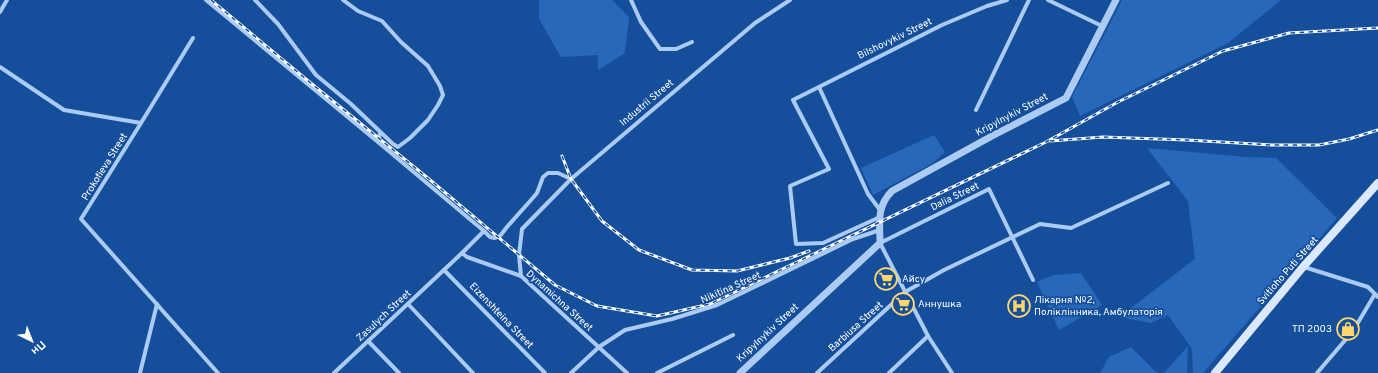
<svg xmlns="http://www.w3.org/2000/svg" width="1378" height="373" font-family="Overpass,sans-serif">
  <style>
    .green { fill: #2868ba }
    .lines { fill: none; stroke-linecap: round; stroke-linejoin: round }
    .minor { stroke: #abcbf3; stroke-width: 4 }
    .tertiary { stroke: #abcbf3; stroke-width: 7 }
    .secondary { stroke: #dae9fd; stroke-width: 8 }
    .rail-casing { stroke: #fff; stroke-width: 3 }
    .rail { stroke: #154f9c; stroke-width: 1.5; stroke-dasharray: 4.5; stroke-linecap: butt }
    .labels { text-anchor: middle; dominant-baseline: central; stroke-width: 3.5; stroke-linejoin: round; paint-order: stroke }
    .street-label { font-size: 10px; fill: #fff; stroke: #154f9c }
    .poi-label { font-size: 10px; fill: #fff; stroke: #154f9c; text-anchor: start }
  </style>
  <rect width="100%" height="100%" fill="#154f9c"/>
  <g class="green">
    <path d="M539,0h73l17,17 -4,36 -27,17v-15l-37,2 -22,-38z"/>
    <path d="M1122,0h159l-53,43 -148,73 -8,-19z"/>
    <path d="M934,135l11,17 -12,11 -60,32 -12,-27z"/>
    <path d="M1147,148l99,9 30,1 61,60 -134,155h-10l-1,-24 -24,-34 -17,8 -32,-6 76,-58 -7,-58z"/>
    <path d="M1081,273l21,32 -43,25 -22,-48 16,-7z"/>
    <path d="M1188,346l-1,27h-23z"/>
    <path d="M1131,347l24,24 4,2h-59l9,-16z"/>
  </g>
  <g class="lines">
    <g class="minor">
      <path d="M206,0l172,142"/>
      <path d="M255,0l23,24 38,51 35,29 42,40 5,3 12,-9 18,-18 10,-15 5,-10 -3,-9 -12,-20 -27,-24 -19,-21 -24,-10 -15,-11"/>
      <path d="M631,0l10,22 19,27h16l16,-7"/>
      <path d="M1048,0l54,26"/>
      <path d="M0,12l7,-12"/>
      <path d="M0,67l64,43 77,13 -60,96 137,154"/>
      <path d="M819,87l49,107 12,16"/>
      <path d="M976,110l53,-110"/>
      <path d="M141,123l52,-85"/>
      <path d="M380,133l-2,9 106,89 -22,22"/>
      <path d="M880,217l-57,26 -27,1 -6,-58 39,-17 -36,-69 149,-75 45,-19 20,-6"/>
      <path d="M484,231l6,6 5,1 5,-2 7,-9 24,-27 6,-7 6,-16 5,-4h10l13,6"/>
      <path d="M1304,267l64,20 10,10"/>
      <path d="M444,270l101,103"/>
      <path d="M521,276l-2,-21 3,-26 49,-50 184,-156 35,-23"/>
      <path d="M408,304l65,69"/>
      <path d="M368,341l31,32"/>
      <path d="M140,373l17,-69"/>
      <path d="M334,373l128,-120 5,4 54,19 106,97"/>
      <path d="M571,373l28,-26 26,-17 47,-11 45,-14 136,-66 27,-9"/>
      <path d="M657,373l76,-38"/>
      <path d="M817,373l88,-81 39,-22 96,-46 31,4 97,-45"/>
      <path d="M889,373l39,-37"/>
      <path d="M952,373l-24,-37 -48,-93 109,-54 44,91"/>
      <path d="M1317,373l36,-42 22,-37"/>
    </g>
    <path class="tertiary" d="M740,373l140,-130c0,-20 -4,-36 12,-52l100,-55 74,-38 50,-98"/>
    <path class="secondary" d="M1215,373l88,-106 75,-84"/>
    <g class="rail-casing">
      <g id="rail">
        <path d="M211,0l96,80 122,99 126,106 42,21 60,10 53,-12 336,-162 72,-40 105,-51 66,-18 89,-5"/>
        <path d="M1050,141l53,-4 84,3 85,5h47l30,-6 29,-9"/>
        <path d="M562,156l9,23 31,42 37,29 53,20 45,1 53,-13 19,-7"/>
      </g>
    </g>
    <use href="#rail" class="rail"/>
  </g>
  <defs>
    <g id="supermarket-ring" transform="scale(1.15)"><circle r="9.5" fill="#154f9c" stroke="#ffd66d" stroke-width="1.5"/><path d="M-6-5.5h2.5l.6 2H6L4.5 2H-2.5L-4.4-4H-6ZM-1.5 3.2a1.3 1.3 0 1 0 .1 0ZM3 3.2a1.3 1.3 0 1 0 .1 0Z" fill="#ffd66d"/></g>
    <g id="hospital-ring" transform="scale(1.15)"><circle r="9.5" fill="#154f9c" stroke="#ffd66d" stroke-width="1.5"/><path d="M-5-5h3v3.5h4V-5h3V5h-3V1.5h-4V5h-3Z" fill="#ffd66d"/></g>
    <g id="shop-ring" transform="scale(1.15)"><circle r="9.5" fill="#154f9c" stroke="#ffd66d" stroke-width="1.5"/><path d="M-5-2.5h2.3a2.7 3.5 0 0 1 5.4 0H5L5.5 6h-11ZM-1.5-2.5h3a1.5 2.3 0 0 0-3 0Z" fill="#ffd66d"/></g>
  </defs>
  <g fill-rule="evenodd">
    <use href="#supermarket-ring" x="886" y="279"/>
    <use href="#supermarket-ring" x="903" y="304"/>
    <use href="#hospital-ring" x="1019" y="306"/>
    <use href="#shop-ring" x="1348" y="329"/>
  </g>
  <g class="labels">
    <g class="street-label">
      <text transform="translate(895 39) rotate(-26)">Bilshovykiv Street</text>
      <text transform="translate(647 103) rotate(-40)">Industrii Street</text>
      <text transform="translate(1012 115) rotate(-28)">Kripylnykiv Street</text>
      <text transform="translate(105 167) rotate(-58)">Prokofieva Street</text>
      <text transform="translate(955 197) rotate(-26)">Dalia Street</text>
      <text transform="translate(1288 271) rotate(-49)">Svitloho Puti Street</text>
      <text transform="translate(731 288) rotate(-24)">Nikitina Street</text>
      <text transform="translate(559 301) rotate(42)">Dynamichna Street</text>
      <text transform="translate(384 316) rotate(-43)">Zasulych Street</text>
      <text transform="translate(501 316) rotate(46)">Eizenshteina Street</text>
      <text transform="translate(856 327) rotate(-42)">Barbiusa Street</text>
      <text transform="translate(768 333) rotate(-43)">Kripylnykiv Street</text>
    </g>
    <g class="poi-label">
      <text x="902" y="279">Айсу</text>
      <text x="1034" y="300">Лікарня №2,<tspan x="1034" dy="12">Поліклінника, Амбулаторія</tspan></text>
      <text x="918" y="304">Аннушка</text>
      <text x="1332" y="329" text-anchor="end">ТП 2003</text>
    </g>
  </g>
  <g transform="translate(32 341) rotate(137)" stroke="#154f9c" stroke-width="3" paint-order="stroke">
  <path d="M0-3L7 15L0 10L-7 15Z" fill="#ffffff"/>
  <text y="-6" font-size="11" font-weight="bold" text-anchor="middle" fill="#ffffff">Пн</text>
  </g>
</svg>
